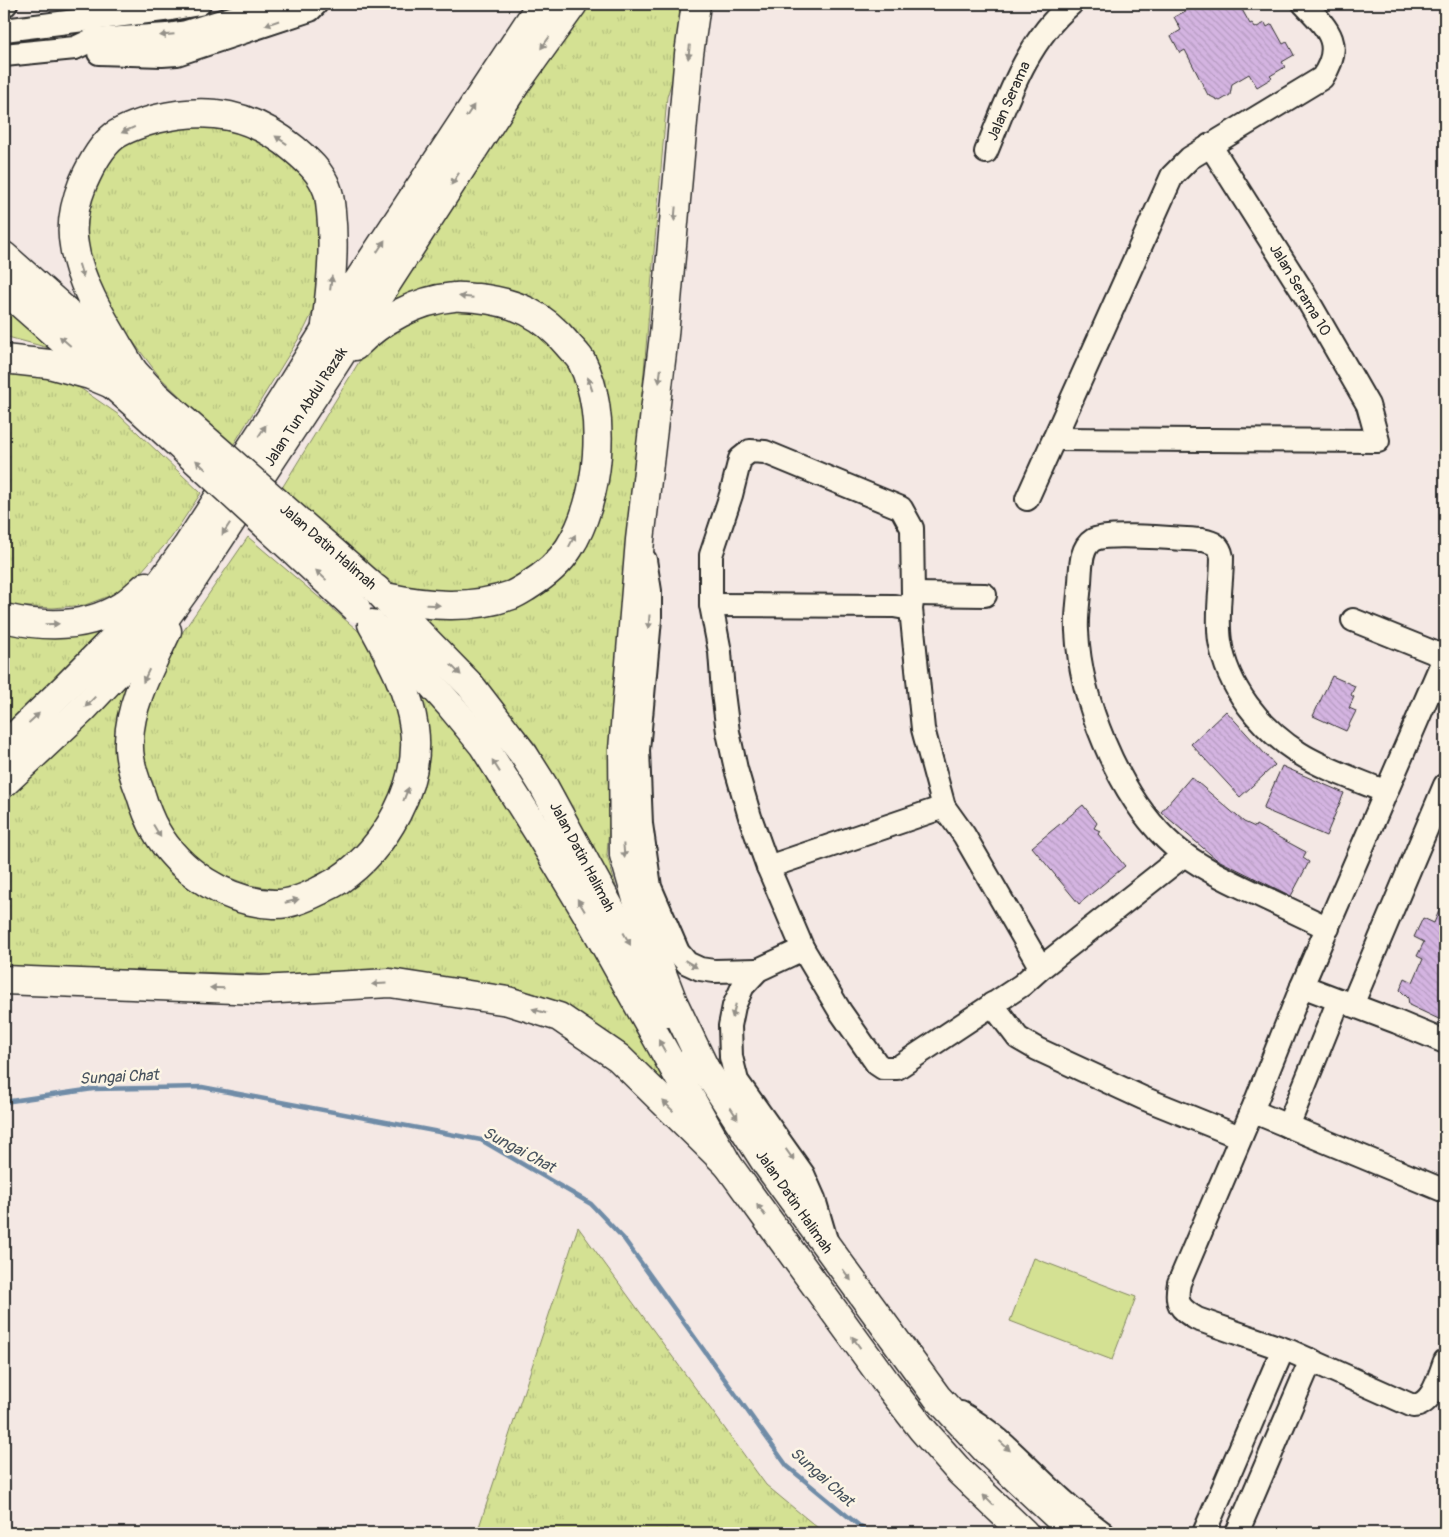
<svg xmlns="http://www.w3.org/2000/svg" width="1449" height="1537" font-family="Pangolin,sans-serif">
  <style>
    .grass { fill: url(#grass-tufts); stroke: #80865f }
    .pitch { fill: #d4e193; stroke: #80865f }
    .lines { fill: none; stroke-linecap: round; stroke-linejoin: round }
    .stream { stroke: #6f8ca7; stroke-width: 4.5 }
    .building { fill: url(#building-back-hatch); stroke: #2b2b2b }
    .minor-casing { stroke: #2b2b2b; stroke-width: 26 }
    .major-casing { stroke: #2b2b2b; stroke-width: 31 }
    .highway-casing { stroke: #2b2b2b; stroke-width: 31 }
    .minor { stroke: #fcf5e5; stroke-width: 22 }
    .major { stroke: #fcf5e5; stroke-width: 28 }
    .highway { stroke: #fcf5e5; stroke-width: 28 }
    .major-bridge-casing { stroke: #2b2b2b; stroke-width: 31; stroke-linecap: butt }
    .major-bridge { stroke: #fcf5e5; stroke-width: 28 }
    .oneway { fill: #949088 }
    .labels { text-anchor: middle; dominant-baseline: central; stroke-width: 5; stroke-linejoin: round; paint-order: stroke }
    .street-label { font-size: 15px; fill: #2b2b2b; stroke: #fcf5e5 }
    .water-label { font-size: 16px; font-style: italic; fill: #48535e; stroke: #fcf5e5 }
  </style>
  <defs>
    <pattern id="grass-tufts" width="24" height="20" patternUnits="userSpaceOnUse" patternTransform="scale(1.25)"><rect width="24" height="20" fill="#d4e193"/><path d="M3 7l-1-3M5 7V3M7 7l1-3M15 17l-1-3M17 17v-4M19 17l1-3" fill="none" stroke="#b6c17f"/></pattern>
    <pattern id="building-back-hatch" width="6" height="6" patternUnits="userSpaceOnUse" patternTransform="scale(1.25)"><rect width="6" height="6" fill="#d4b4e1"/><path d="M-1 5l2 2M0 0l6 6M5-1l2 2" fill="none" stroke="#b69bc1"/></pattern>
  </defs>
  <rect width="100%" height="100%" fill="#f4e8e4"/>
  <filter id="ink" filterUnits="userSpaceOnUse"><feTurbulence type="fractalNoise" baseFrequency=".02" numOctaves="2"/><feDisplacementMap in="SourceGraphic" scale="10" xChannelSelector="R" yChannelSelector="G"/><feConvolveMatrix kernelMatrix="1 2 1 2 8 2 1 2 1" color-interpolation-filters="sRGB"/></filter>
  <g filter="url(#ink)">
    <g class="grass">
      <path d="M586,4h109l-28,93 -45,537 -15,221 16,57 -87,-167 -52,-61 -74,-72 150,-38 40,-189 -72,-83 -153,13z"/>
      <path d="M183,115l76,8 52,61 10,42 1,67 -18,37 -72,117 -73,-71 -49,-65 -24,-63 4,-54 26,-44z"/>
      <path d="M477,304l39,11 39,29 26,34 9,40 -10,94 -31,50 -59,33 -83,-2 -50,-36 -75,-69 80,-131 37,-33 38,-15z"/>
      <path d="M4,309l60,43 -60,-16z"/>
      <path d="M4,367l28,2 48,19 39,27 82,78 -30,45 -46,52 -40,15 -32,3 -42,-2 -7,-3z"/>
      <path d="M248,537l121,103 33,69 3,49 -11,47 -33,46 -42,30 -38,9 -32,-5 -29,-11 -24,-16 -21,-21 -19,-23 -14,-56 1,-28 5,-33 23,-48z"/>
      <path d="M116,620l-112,113v-112z"/>
      <path d="M136,669l-14,109 15,49 34,48 47,29 58,9 121,-78 10,-157 54,53 89,138 132,243 -111,-92 -122,-36 -190,-10 -255,-8v-171z"/>
      <path d="M578,1227l188,258 58,48h-347z"/>
    </g>
    <path class="pitch" d="M1034,1258l102,39 -24,63 -102,-39z"/>
    <g class="lines">
      <path class="stream" d="M4,1102l89,-13 109,-2 279,53 110,64 33,35 163,227 81,67"/>
    </g>
    <g class="building">
      <path d="M1199,4h40l11,20 2,-1 3,5 10,-5 2,4 5,-3 11,20 4,-2 7,13 -12,7 3,5 -15,9 2,2 -15,9 -8,-13 -17,10 -2,11 -10,6 -12,-6 -23,-45 -5,3 -9,-17 10,-6 -7,-13z"/>
      <path d="M1332,676l23,10 -4,9 3,2 -5,11 7,3 -10,20 -33,-15z"/>
      <path d="M1226,711l49,54 -35,32 -49,-53z"/>
      <path d="M1282,766l62,27 -18,43 -63,-27z"/>
      <path d="M1191,777l53,45 11,5 1,-2 50,27 -3,6 6,4 -18,34 -75,-37 -55,-47z"/>
      <path d="M1083,805l14,18 -3,5 6,3 -2,3 27,32 -46,38 -47,-57z"/>
      <path d="M1445,896v126l-36,-17 -1,-7 -8,-8 5,-12 8,4 10,-23 -6,-3 7,-14 -10,-5 9,-19 11,5z"/>
    </g>
    <g class="lines">
      <g class="minor-casing">
        <g id="minor">
          <path d="M4,4h2"/>
          <path d="M4,30l167,-21 28,-5"/>
          <path d="M99,53l63,2 15,-1 133,-44 6,-6"/>
          <path d="M4,55l71,-7 17,-8 75,-5 19,-3 91,-28"/>
          <path d="M986,152c22,-53 40,-110 85,-148"/>
          <path d="M1054,439l324,2 -10,-36 -65,-113 -93,-147"/>
          <path d="M1027,499l145,-323 18,-18 132,-80c23,-34 6,-49 -18,-74"/>
          <path d="M645,560l5,31v28l-12,131 3,74 9,63 28,65 9,11 13,6 14,2 44,-1"/>
          <path d="M913,594l72,1"/>
          <path d="M711,605l183,1 17,3"/>
          <path d="M1353,620l92,37"/>
          <path d="M1445,656l-143,330 -50,125 -73,172c-4,21 0,25 18,36l95,33 121,54c20,-1 26,-30 32,-45"/>
          <path d="M768,867l176,-60"/>
          <path d="M1328,928c-29,-14 -57,-27 -86,-41 -27,-13 -55,-27 -76,-48 -49,-48 -86,-140 -89,-208 -1,-16 2,-33 3,-49 1,-13 0,-34 13,-42 14,-8 88,-1 109,0 11,2 18,5 20,17 0,28 -6,56 -2,84 7,46 40,87 79,112 27,17 59,27 87,39"/>
          <path d="M803,949l-45,21 -15,16 -9,20 -4,20 1,31 6,24 66,93 11,25 12,41"/>
          <path d="M1041,968l-77,-133 -20,-28 -21,-78 -12,-120 2,-15 -1,-66 -11,-20 -136,-56 -15,-1 -10,8 -9,36 -20,60v50l9,47 3,41 5,39 8,37 14,48 18,50 35,82 37,62 37,53 6,4h14l125,-83 19,-17 143,-113"/>
          <path d="M1302,986l95,36 48,20"/>
          <path d="M992,1004l26,34 19,11 106,49 97,39"/>
          <path d="M1352,1005l93,-220"/>
          <path d="M1252,1111l193,80"/>
          <path d="M1288,1126l51,-126"/>
          <path d="M961,1413c41,23 70,60 106,91 11,10 24,20 36,29"/>
          <path d="M1204,1533l79,-184"/>
          <path d="M1237,1533l74,-173"/>
        </g>
      </g>
      <g class="major-casing">
        <g id="major">
          <path d="M4,256l129,115 23,25"/>
          <path d="M4,289l134,118"/>
          <path d="M376,589l94,96 54,70 19,30 102,187 25,41"/>
          <path d="M377,629l38,37 35,39 33,40 55,87 54,90 136,243 157,216 37,48 38,43 64,61"/>
          <path d="M695,1053l71,110 171,234 49,53 89,83"/>
        </g>
      </g>
      <g class="highway-casing">
        <g id="highway">
          <path d="M696,4l-7,50 -25,281 -24,205 -8,99 -9,111 1,105 24,82 25,65 34,71"/>
          <path d="M355,346c26,-26 62,-46 99,-49 7,-1 16,1 23,1 38,4 66,16 91,47 4,5 11,11 14,17 26,51 18,138 -13,186 -10,16 -25,28 -41,38 -5,3 -11,7 -16,9 -42,15 -84,11 -127,2"/>
          <path d="M4,359l45,5 41,11 24,10"/>
          <path d="M133,371c-21,-37 -53,-82 -59,-126 -4,-21 1,-42 9,-62 7,-16 17,-36 31,-47 10,-7 30,-14 42,-17 53,-13 96,-5 138,30 13,11 27,23 33,40 3,7 3,15 4,22 4,38 0,76 -5,114"/>
          <path d="M4,618c39,9 82,11 118,-12 8,-5 16,-13 24,-20"/>
          <path d="M167,631c-16,35 -37,71 -38,110 -1,16 5,36 11,51 4,13 9,27 16,39 23,40 70,71 117,73 16,1 32,-6 46,-13 7,-4 14,-7 20,-11 46,-31 83,-96 75,-152 -5,-38 -24,-71 -42,-104"/>
          <path d="M4,747l60,-58 75,-76 49,-68 93,-143 44,-71 216,-327"/>
          <path d="M4,783l78,-73 55,-58 26,-31 26,-36 141,-214 187,-289 56,-78"/>
          <path d="M4,980l256,10 130,-7 118,18 51,16 60,41 109,107"/>
        </g>
      </g>
      <use href="#minor" class="minor"/>
      <use href="#major" class="major"/>
      <use href="#highway" class="highway"/>
      <g class="major-bridge-casing">
        <g id="major-bridge">
          <path d="M156,396l215,189"/>
          <path d="M138,407l218,201"/>
        </g>
      </g>
      <use href="#major-bridge" class="major-bridge"/>
    </g>
    <defs><path id="oneway-solid" d="M-6-.8H1V-3.2L6.5 0L1 3.2V.8H-6Z" transform="scale(1.25)"/></defs>
    <g class="oneway">
      <use href="#oneway-solid" transform="translate(272 23) rotate(161)"/>
      <use href="#oneway-solid" transform="translate(167 35) rotate(175)"/>
      <use href="#oneway-solid" transform="translate(545 43) rotate(126)"/>
      <use href="#oneway-solid" transform="translate(689 52) rotate(97)"/>
      <use href="#oneway-solid" transform="translate(470 111) rotate(-57)"/>
      <use href="#oneway-solid" transform="translate(128 130) rotate(156)"/>
      <use href="#oneway-solid" transform="translate(281 140) rotate(-146)"/>
      <use href="#oneway-solid" transform="translate(455 179) rotate(123)"/>
      <use href="#oneway-solid" transform="translate(675 214) rotate(95)"/>
      <use href="#oneway-solid" transform="translate(381 246) rotate(-57)"/>
      <use href="#oneway-solid" transform="translate(81 271) rotate(73)"/>
      <use href="#oneway-solid" transform="translate(331 283) rotate(-83)"/>
      <use href="#oneway-solid" transform="translate(466 297) rotate(-175)"/>
      <use href="#oneway-solid" transform="translate(65 341) rotate(-139)"/>
      <use href="#oneway-solid" transform="translate(660 376) rotate(97)"/>
      <use href="#oneway-solid" transform="translate(590 384) rotate(-109)"/>
      <use href="#oneway-solid" transform="translate(262 431) rotate(-57)"/>
      <use href="#oneway-solid" transform="translate(201 465) rotate(-137)"/>
      <use href="#oneway-solid" transform="translate(226 529) rotate(123)"/>
      <use href="#oneway-solid" transform="translate(572 541) rotate(-62)"/>
      <use href="#oneway-solid" transform="translate(321 575) rotate(-137)"/>
      <use href="#oneway-solid" transform="translate(433 605) rotate(2)"/>
      <use href="#oneway-solid" transform="translate(649 622) rotate(94)"/>
      <use href="#oneway-solid" transform="translate(52 624) rotate(-2)"/>
      <use href="#oneway-solid" transform="translate(456 670) rotate(46)"/>
      <use href="#oneway-solid" transform="translate(146 676) rotate(115)"/>
      <use href="#oneway-solid" transform="translate(90 702) rotate(134)"/>
      <use href="#oneway-solid" transform="translate(34 718) rotate(-43)"/>
      <use href="#oneway-solid" transform="translate(496 766) rotate(-122)"/>
      <use href="#oneway-solid" transform="translate(406 794) rotate(-69)"/>
      <use href="#oneway-solid" transform="translate(157 831) rotate(59)"/>
      <use href="#oneway-solid" transform="translate(624 851) rotate(85)"/>
      <use href="#oneway-solid" transform="translate(292 901) rotate(-14)"/>
      <use href="#oneway-solid" transform="translate(581 905) rotate(-121)"/>
      <use href="#oneway-solid" transform="translate(627 939) rotate(61)"/>
      <use href="#oneway-solid" transform="translate(691 964) rotate(31)"/>
      <use href="#oneway-solid" transform="translate(379 984) rotate(177)"/>
      <use href="#oneway-solid" transform="translate(217 988) rotate(-178)"/>
      <use href="#oneway-solid" transform="translate(539 1011) rotate(-162)"/>
      <use href="#oneway-solid" transform="translate(734 1011) rotate(104)"/>
      <use href="#oneway-solid" transform="translate(662 1046) rotate(-119)"/>
      <use href="#oneway-solid" transform="translate(668 1106) rotate(-136)"/>
      <use href="#oneway-solid" transform="translate(734 1113) rotate(57)"/>
      <use href="#oneway-solid" transform="translate(790 1155) rotate(55)"/>
      <use href="#oneway-solid" transform="translate(761 1210) rotate(-126)"/>
      <use href="#oneway-solid" transform="translate(847 1275) rotate(54)"/>
      <use href="#oneway-solid" transform="translate(856 1342) rotate(-126)"/>
      <use href="#oneway-solid" transform="translate(1005 1446) rotate(43)"/>
      <use href="#oneway-solid" transform="translate(988 1500) rotate(-135)"/>
    </g>
  </g>
  <g class="labels">
    <g class="street-label">
      <text transform="translate(1009 101) rotate(-66)">Jalan Serama</text>
      <text transform="translate(1300 290) rotate(59)">Jalan Serama 10</text>
      <text transform="translate(306 407) rotate(-57)">Jalan Tun Abdul Razak</text>
      <text transform="translate(328 547) rotate(41)">Jalan Datin Halimah</text>
      <text transform="translate(582 857) rotate(62)">Jalan Datin Halimah</text>
      <text transform="translate(794 1202) rotate(55)">Jalan Datin Halimah</text>
    </g>
    <g class="water-label">
      <text transform="translate(119 1077) rotate(-3)">Sungai Chat</text>
      <text transform="translate(519 1150) rotate(28)">Sungai Chat</text>
      <text transform="translate(822 1477) rotate(42)">Sungai Chat</text>
    </g>
  </g>
  <rect width="1449" height="1537" fill="none" stroke="#fcf5e5" stroke-width="20"/>
  <rect x="10" y="10" width="1429" height="1517" fill="none" stroke="#2b2b2b" stroke-width="2" filter="url(#ink)"/>
</svg>
